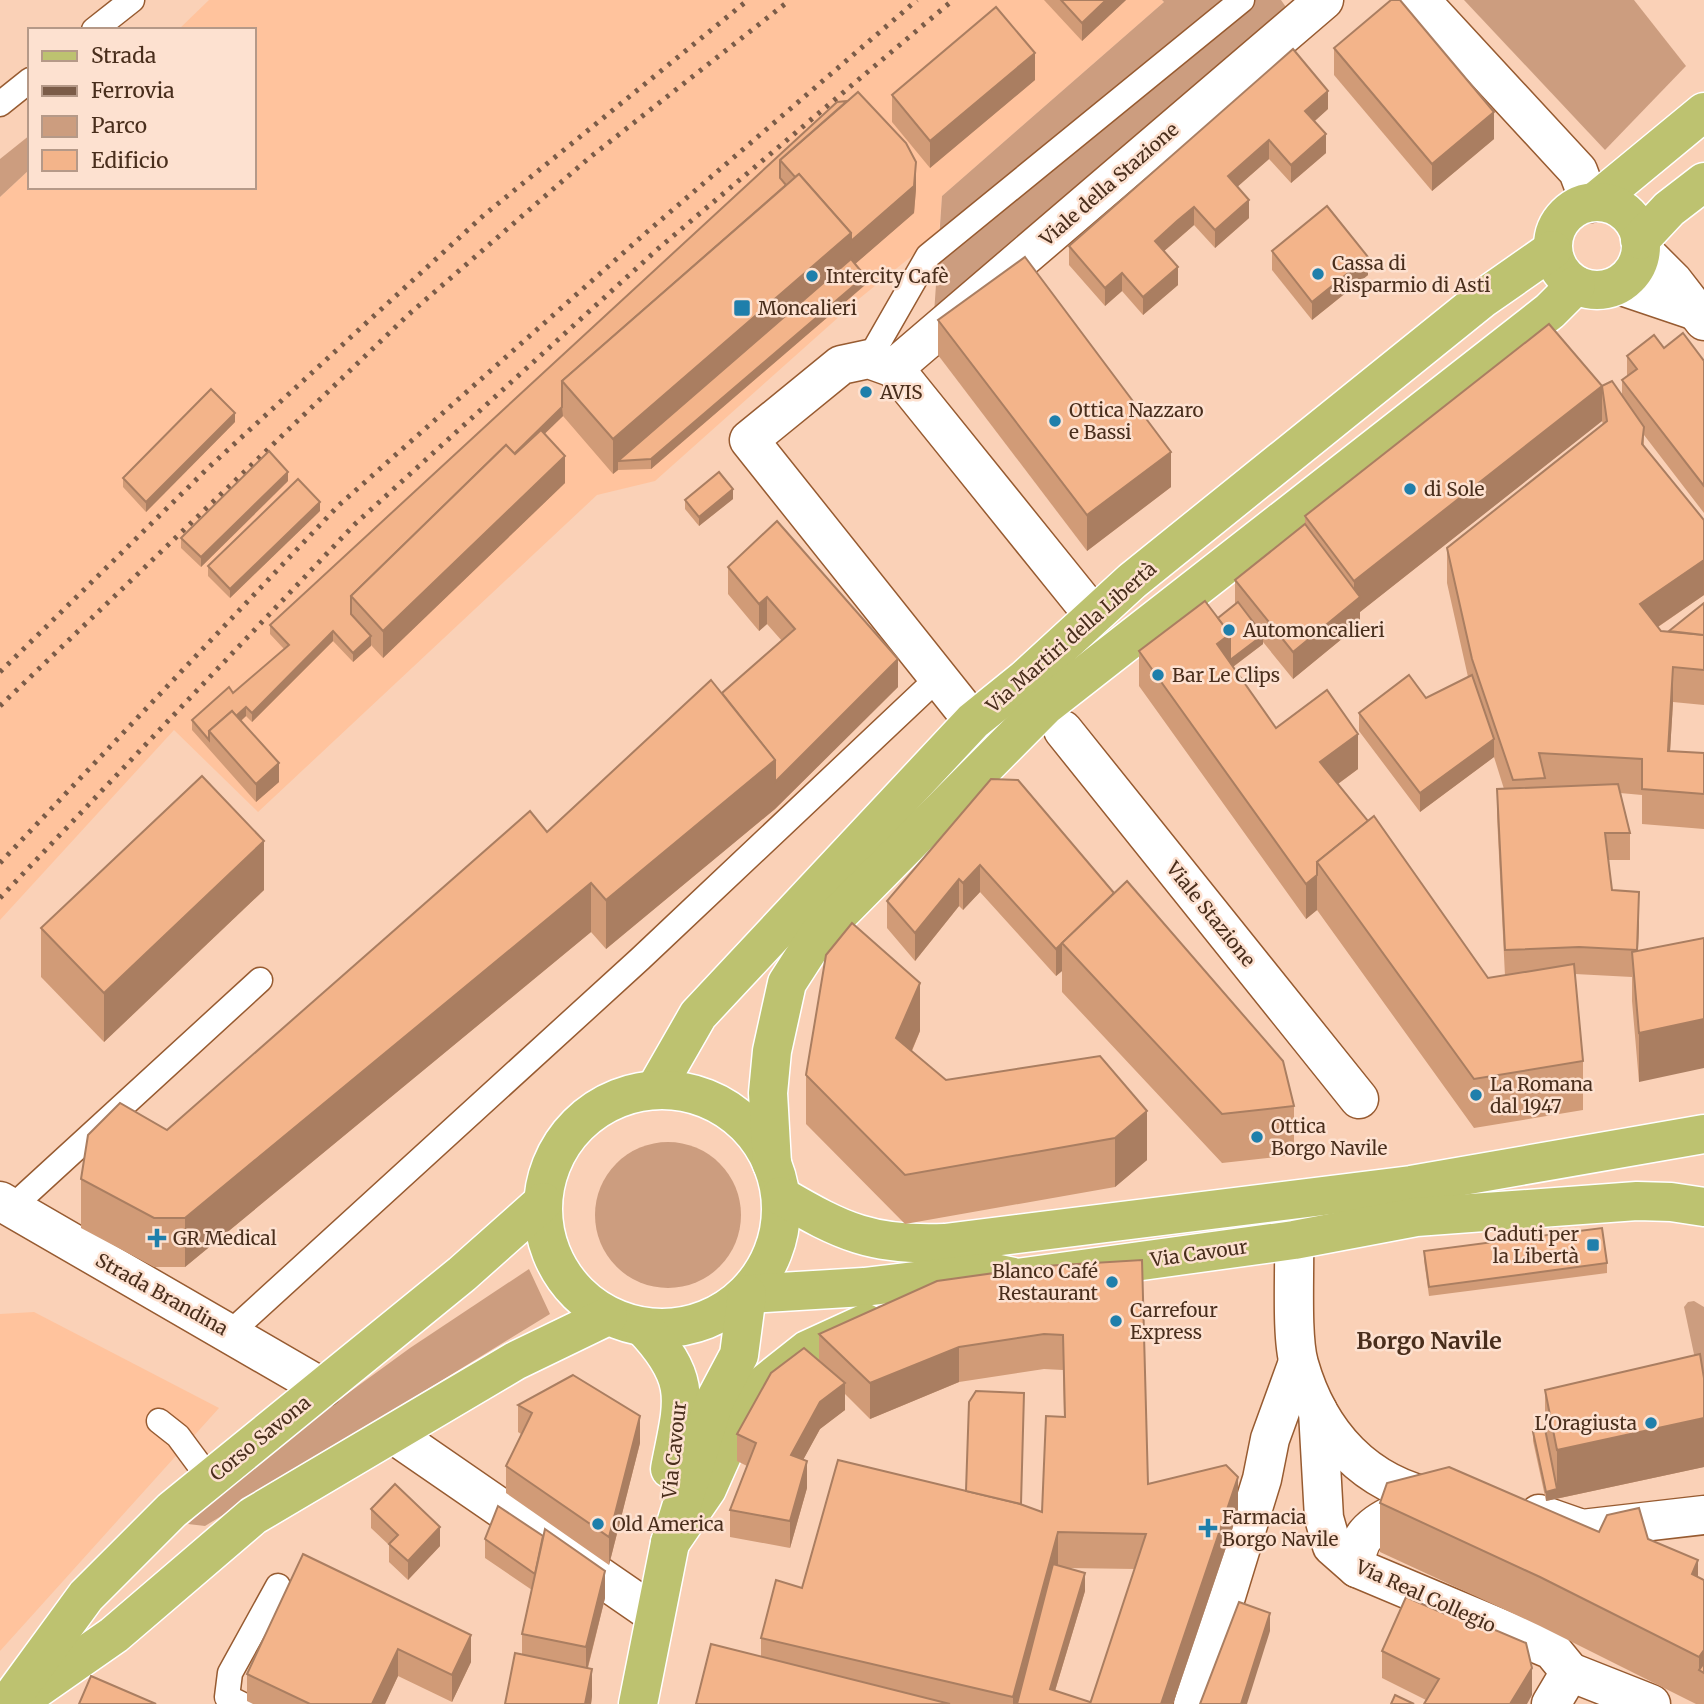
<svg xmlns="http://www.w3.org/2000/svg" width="1704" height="1704" font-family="Merriweather,serif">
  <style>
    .built { fill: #ffc39d }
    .green { fill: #cc9d7f }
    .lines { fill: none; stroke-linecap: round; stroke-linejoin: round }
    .lane-casing { stroke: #975b31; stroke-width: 27 }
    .street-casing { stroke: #975b31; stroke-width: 41 }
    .primary-casing { stroke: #fff; stroke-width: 41 }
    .lane { stroke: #fff; stroke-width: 24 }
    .street { stroke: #fff; stroke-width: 38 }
    .primary { stroke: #bdc270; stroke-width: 38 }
    .rail { stroke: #7b5c48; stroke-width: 5; stroke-dasharray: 3.5 7; stroke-linecap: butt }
    .wall { fill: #d19b77; fill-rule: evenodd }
    .shaded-wall { fill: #aa7e61 }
    .building { fill: #f3b48a; stroke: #aa7e61; stroke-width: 2 }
    .poi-dot { fill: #1f7fab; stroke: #fde1d0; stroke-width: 2.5 }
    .labels { text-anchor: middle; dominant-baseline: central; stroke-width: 5; stroke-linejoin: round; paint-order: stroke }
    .street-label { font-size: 19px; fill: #492e1c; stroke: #fde1d0 }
    .poi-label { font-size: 19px; fill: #492e1c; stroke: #fde1d0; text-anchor: start }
    .quarter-label { font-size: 23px; font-weight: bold; fill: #492e1c; stroke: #fde1d0 }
  </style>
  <rect width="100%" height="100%" fill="#fad1b7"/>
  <g class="built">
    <path d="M209,0h953l2,2 -222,194 -3,38 -79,64 -205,183 -58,14 -339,317 -84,-82 -174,190v-723l30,-28v18h224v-157h-76z"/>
    <path d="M34,1312l185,96 -219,243v-337z"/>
  </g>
  <g class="green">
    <path d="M1162,0h119l7,10 -354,304 8,-118 222,-194z"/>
    <path d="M1464,0h170l52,66 -81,84z"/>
    <path d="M30,135v34l-30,28v-38z"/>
    <circle cx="668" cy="1215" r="73"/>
    <path d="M529,1269l21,45 -345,212 -17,-2 82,-74 140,-102z"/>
    <path d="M1694,1301l10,6v64l-6,2 -14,-66 4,-5z"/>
  </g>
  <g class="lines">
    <g class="lane-casing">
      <g id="lane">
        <path d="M94,30l38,-30"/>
        <path d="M0,104l30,-24"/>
        <path d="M869,359l59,-103 314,-256"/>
        <path d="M10,1209l250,-229"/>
        <path d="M231,1332l409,-373 300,-283"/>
        <path d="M159,1421l19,15 31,42"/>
        <path d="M241,1704l-14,-7 3,-24 48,-87"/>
      </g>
    </g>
    <g class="street-casing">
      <g id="street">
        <path d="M1420,0l158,171 12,32"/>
        <path d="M1641,249l32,32 31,40"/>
        <path d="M1619,285l77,26"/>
        <path d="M894,368l430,-368"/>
        <path d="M973,721l-224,-281 92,-75 28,-6 25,9 200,248"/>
        <path d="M1063,730l296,369"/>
        <path d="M0,1201l323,187"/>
        <path d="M1294,1240c1,32 -3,96 5,124 20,70 66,121 139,135"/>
        <path d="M1318,1411l6,107 8,28 25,22 195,82 18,22 -19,32"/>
        <path d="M393,1434l261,180"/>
        <path d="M1539,1514l43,15 122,-14"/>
        <path d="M1357,1568c-6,-40 37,-56 70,-66"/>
        <path d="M1570,1672l81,32"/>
        <path d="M1193,1704l69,-225 8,-40 28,-77"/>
      </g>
    </g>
    <g class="primary-casing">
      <g id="primary">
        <path d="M1596,201l108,-89"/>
        <circle cx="1597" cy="246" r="44"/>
        <path d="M1640,240l29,-31 35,-27"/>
        <path d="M655,1090l43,-75 275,-294 52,-42 107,-98 350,-282 70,-49"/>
        <circle cx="662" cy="1209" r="119"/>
        <path d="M772,1164l-4,-71 4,-42 15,-68 31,-48 227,-229 505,-395 26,-26"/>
        <path d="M781,1196c61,36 92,50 164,47l466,-58 293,-51"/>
        <path d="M747,1294l117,-7 126,-15 28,6 276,-38 122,-23 221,-16 34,1 33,5"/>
        <path d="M643,1327c51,54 40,75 27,142"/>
        <path d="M670,1543l37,-54 32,-72 24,-32 44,-35 59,-27"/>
        <path d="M25,1697l89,-62 139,-119 262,-155 93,-45"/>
        <path d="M7,1704l79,-108 86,-86 290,-236 81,-72"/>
        <path d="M638,1704l32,-161 44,-141 25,-47 8,-61"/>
      </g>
    </g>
    <use href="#lane" class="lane"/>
    <use href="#street" class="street"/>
    <use href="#primary" class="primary"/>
    <g class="rail">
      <path d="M0,672l208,-204 276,-253 264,-215"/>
      <path d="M0,706l408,-391 181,-157 201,-158"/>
      <path d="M0,863l338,-357 310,-275 269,-231"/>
      <path d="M0,898l355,-374 305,-277 293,-247"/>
    </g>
  </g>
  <g class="wall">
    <path d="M1044,0h82l-44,41z"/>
    <path d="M1334,48l160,91 -62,52 -98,-116z"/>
    <path d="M1035,80l-105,88 -38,-46v-27z"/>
    <path d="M837,102l79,87 -2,24 -59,51 10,21 -214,184 -33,1 -5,4 -50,-58 -19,18 21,49 -182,175 -12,-13 -18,17 -20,-21 -81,81 -6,-6 -5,5 38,61 -23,20 -64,-72v-10l41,-27 51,-44 -14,-15v-9z"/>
    <path d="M1328,109l-14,12 12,32 -35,30 -22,-24 -32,28 12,31 -34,30 -21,-23 -17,15 -13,11 14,34 -35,30 -21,-24 -17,15 -36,-41v-19z"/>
    <path d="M1272,251l96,24 -56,45 -40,-50z"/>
    <path d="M938,320l233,167 -84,64 -149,-196z"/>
    <path d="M1664,348l40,13v152l-60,-78v10l60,150 -46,32 3,4h8l35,-28v102l-31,-3 -3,49 34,2v76l-62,-5v-29l-22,-2 10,40v27h-22l4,30 27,29 -1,32 66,-13 -65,144 -7,-81v-24l-57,-3 8,87v49l-109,18 -157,-218 -11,9 -167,-233v-35l79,-33 17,-14v-24l70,-56v-8l297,-130 20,9v-15l5,-4v-20zM1602,421l1,3 -156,124v35l21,94 -42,21 -67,15v18l61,81 74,-55 10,32h-7v27l8,160 -17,2 -120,-157 -30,-37 20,-15 -82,-41 -43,-61 30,-23v-2l30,37 67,-55v-12z"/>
    <path d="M235,422l-89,90 -23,-25v-9z"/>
    <path d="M288,481l-87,86 -20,-19v-10z"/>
    <path d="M733,499l-34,27 -14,-17v-9z"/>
    <path d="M320,511l-90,87 -22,-22v-10z"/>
    <path d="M728,567l170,120 -123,122 -169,140 -15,-17 -406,335h-31l-73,-39v-49l86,-49 380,-298 175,-139 60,-52 -15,-17 -8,7 -31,-37z"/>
    <path d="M991,779l303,327v49l-72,8 -160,-171v-21l-6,5 -76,-84 -17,18 -4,-4 -44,55 -28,-33v-27z"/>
    <path d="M264,890l-160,152 -63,-65v-49z"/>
    <path d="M920,1031l-8,20 34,29 154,-24 47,104 -32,27 -210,37 -99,-100v-49z"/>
    <path d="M1424,1251l183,12v10l-178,23 -5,-36z"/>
    <path d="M1044,1266l104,218 90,28 -65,192h-477l65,-47v-19l41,-50 219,-84 21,8 22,-95 -1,-47 -19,-1 -85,13 -89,37 -25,-25v16l-25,19 -17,31 4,28 -17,60 -60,-11v-27l17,-44 -10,-5v-27l82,-73v-27zM1067,1568l68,1 -45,133 -35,-11 30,-100z"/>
    <path d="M1704,1375v92l-158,34 -13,-60v-9l12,-3v-39z"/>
    <path d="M518,1405l122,38 -31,122 -103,-72v-27l15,-32 -3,-2z"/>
    <path d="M1380,1503l268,36 50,38 6,3v124h-8l-156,-78 -160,-74z"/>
    <path d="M371,1509l69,37 -32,34 -19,-18v-17l-18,-17z"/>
    <path d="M485,1539l120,59 -17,70 4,28 -1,8h-86l17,-49v-21l10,-44 -47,-32z"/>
    <path d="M303,1554l168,108 -19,40 -54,-26 -13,28h-132l-6,-3v-27z"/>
    <path d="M1382,1651l150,44 -106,5 -44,-22z"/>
  </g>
  <g class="shaded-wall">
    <path d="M1106,0h20l-44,41v-18z"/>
    <path d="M1035,53v27l-105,88v-27z"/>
    <path d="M1328,91v18l-23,21v-19z"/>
    <path d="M1494,112v27l-62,52v-27z"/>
    <path d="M1326,134v19l-35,30v-18z"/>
    <path d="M1269,140v19l-41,36v-19z"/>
    <path d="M916,162v27l-2,24 -285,247 -11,1v9l-5,4v-35z"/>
    <path d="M1249,200v18l-34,30v-18z"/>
    <path d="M1194,207v18l-39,34v-18z"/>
    <path d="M1368,257v18l-56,45v-18z"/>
    <path d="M1178,267v18l-35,30v-18z"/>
    <path d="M1122,273v18l-17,15v-18z"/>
    <path d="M865,276v9l-214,184v-10z"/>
    <path d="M1602,386v35l-242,191v12l-67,55v-27l61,-50v-21z"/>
    <path d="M562,407l1,9 -199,194 -5,-5z"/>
    <path d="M235,413v9l-89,90v-10z"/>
    <path d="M1171,452v35l-84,64v-36z"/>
    <path d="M565,456v27l-182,175v-27z"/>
    <path d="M288,472v9l-87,86v-10z"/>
    <path d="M733,489v10l-34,27v-9z"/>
    <path d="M320,502v9l-90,87v-9z"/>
    <path d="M1704,560v35l-64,44v-35z"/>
    <path d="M767,597v27l-8,7v-27z"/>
    <path d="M333,631v10l-81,81v-9z"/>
    <path d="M1230,634l33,1v9l-33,25 -13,-25z"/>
    <path d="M371,636v10l-18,16v-9z"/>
    <path d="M898,659v28l-123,122 -169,140v-49z"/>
    <path d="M1673,667v35l-5,84v-35z"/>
    <path d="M246,707v9l-28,25 -4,-5z"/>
    <path d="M1358,734v35l-38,28v-35z"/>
    <path d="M1494,739v18l-74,55v-19z"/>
    <path d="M279,763v19l-23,20v-18z"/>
    <path d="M264,841v49l-160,152v-49z"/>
    <path d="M980,865v27l-17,18v-27z"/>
    <path d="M1317,875v35l-11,9v-35z"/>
    <path d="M959,879v27l-44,55v-28z"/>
    <path d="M591,883v49l-406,335v-49z"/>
    <path d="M1639,892v27l-2,58v-27z"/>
    <path d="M1062,944v27l-6,5v-27z"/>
    <path d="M920,983v48l-24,56v-49z"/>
    <path d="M1704,1019v49l-65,14v-49z"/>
    <path d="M1147,1111v49l-32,27v-49z"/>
    <path d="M959,1347v35l-89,37v-36z"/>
    <path d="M845,1383v27l-25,19 -29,53v-27l29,-53z"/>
    <path d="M640,1416v27l-31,122v-28z"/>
    <path d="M1704,1418v49l-158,34v-9l11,-3v-39z"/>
    <path d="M807,1461v27l-17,60v-27z"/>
    <path d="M1238,1477v35l-65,192h-12z"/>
    <path d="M440,1527v19l-32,34v-19z"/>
    <path d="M1058,1532v35l-37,137h-8v-7z"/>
    <path d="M1698,1560v49l-6,-35z"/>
    <path d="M605,1571v27l-19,76v-27z"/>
    <path d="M1085,1573v18l-34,113 -1,-15z"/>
    <path d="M1270,1613v18l-23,73h-6z"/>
    <path d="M471,1635v27l-19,40v-27z"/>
    <path d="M398,1649v27l-13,28h-13z"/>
    <path d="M1704,1650v23l-5,-3v-13z"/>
    <path d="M1532,1668v27l-5,9h-17z"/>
    <path d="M592,1669v27l-1,8h-6z"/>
  </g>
  <g class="building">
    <path d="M1061,0h45l-24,23z"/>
    <path d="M1391,0h9l94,112 -62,52 -98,-116z"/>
    <path d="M996,7l39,46 -105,88 -38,-46z"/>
    <path d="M1293,49l35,42 -23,20 21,23 -35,31 -22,-25 -41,36 21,24 -34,30 -21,-23 -17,14 -22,20 23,26 -35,30 -21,-24 -17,15 -36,-42z"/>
    <path d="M858,92l48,51 10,19 -2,24 -63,55v-8l-52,-59 -4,3 -15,-17z"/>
    <path d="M847,101l-67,59v18l6,7 -224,196v26l-48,47 -8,-9 -155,151v18l20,22 -18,17 -20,-22 -81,82 -6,-6 -10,9 -4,-5 -23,20v9l-17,-20 37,-33 4,6 56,-48 -19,-20 567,-523z"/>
    <path d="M799,174l52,59 -238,206 -51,-58z"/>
    <path d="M1327,206l41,51 -56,45 -40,-51z"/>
    <path d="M1025,257l146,195 -84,63 -149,-195z"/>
    <path d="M851,259l14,17 -214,183 -33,2z"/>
    <path d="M1549,324l53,62 10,-5 32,46 -2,17 62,76v40l-64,44 21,27 43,4v35l-31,-3 -5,84 36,2v41l-62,-5v-30l-103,-6 6,25 -32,2 -41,-121 -25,-111 160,-127 -5,-35 -248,195 -49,-65z"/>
    <path d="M1683,333l21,28v125l-82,-106 15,-11 -10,-13 27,-21 10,13z"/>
    <path d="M211,389l24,24 -89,89 -23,-24z"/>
    <path d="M541,430l24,26 -182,175 -32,-35 155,-151 9,9z"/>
    <path d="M269,451l19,21 -87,85 -20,-19z"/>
    <path d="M719,472l14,17 -34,28 -14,-17z"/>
    <path d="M298,479l22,23 -90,87 -22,-23z"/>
    <path d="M777,521l121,138 -123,123v-22l-53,-67 73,-64 -28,-32 -8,7 -31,-37z"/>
    <path d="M1305,524l55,73 -67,55 -58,-72z"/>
    <path d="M1205,601l25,33 -13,10 59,84 51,-38 31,44 -38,28 48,59 -51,41v13l-11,9 -167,-233z"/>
    <path d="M1238,602l25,33 -33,25v-26l-12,-16z"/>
    <path d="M1704,603v32l-35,-4z"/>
    <path d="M1409,675l17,23 46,-23 22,64 -74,54 -61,-80z"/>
    <path d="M711,680l64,80 -169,140 -15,-17 -406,335h-31l-73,-39 7,-44 32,-32 47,27 363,-319 17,21z"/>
    <path d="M232,711l47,52 -23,21 -47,-53z"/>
    <path d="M202,776l62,65 -160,152 -63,-65z"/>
    <path d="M991,779l27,1 96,113 -58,56 -76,-84 -17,18 -4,-4 -44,54 -28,-32z"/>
    <path d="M1618,784l12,49h-25l7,57 27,2 -2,58 -58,-3 -74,3 -8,-161z"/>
    <path d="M1374,816l114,162 86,-14 9,97 -109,18 -157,-217z"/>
    <path d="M1127,881l156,180 11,45 -72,8 -160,-171z"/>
    <path d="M852,923l68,60 -24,55 50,42 154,-24 47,55 -32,27 -210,37 -99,-100 20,-120z"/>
    <path d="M1704,938v81l-65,14 -7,-81z"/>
    <path d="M1602,1228l5,35 -178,24 -5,-36z"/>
    <path d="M1142,1260l6,224 78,-19 12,12 -77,227h-71l56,-170 -88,-2 -45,165 -252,-59 15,-58 26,8 36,-128 182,44 22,8 4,-96 19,1 -2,-82 -19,-1 -85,13 -89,36 -51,-49 118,-53 107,-15z"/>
    <path d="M804,1348l41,35 -25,19 -29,53 16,6 -17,60 -60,-11 26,-67 -19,-9 34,-61z"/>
    <path d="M1700,1354l4,24v40l-147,32 -12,-60z"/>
    <path d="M573,1375l67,41 -31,121 -103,-71 26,-53 -14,-8z"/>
    <path d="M976,1391l48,2 -3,111 -55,-13 3,-89z"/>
    <path d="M1545,1429l12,60 -11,3 -13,-60z"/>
    <path d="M1449,1467l150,65 8,-17 32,-7 9,31 50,21 -6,14 12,6v70l-5,7 -159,-80 -160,-74 7,-20z"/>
    <path d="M395,1484l45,43 -32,34 -19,-17 9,-9 -27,-26z"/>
    <path d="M498,1506l45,30 -8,38 -50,-35z"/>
    <path d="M545,1529l60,42 -19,76 -64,-13z"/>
    <path d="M303,1554l168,81 -19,40 -54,-26 -26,55h-62l-63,-30z"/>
    <path d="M1053,1564l32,9 -35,116 40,13v2h-73z"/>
    <path d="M1406,1597l39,17 3,-4 78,33 6,25 -22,36h-86l15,-25 -57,-28z"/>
    <path d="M1239,1602l31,11 -29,91h-41z"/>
    <path d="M711,1644l239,60h-254z"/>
    <path d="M515,1653l77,16 -7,35h-80z"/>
    <path d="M1704,1663v10l-5,-3z"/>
    <path d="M91,1676l65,28h-77z"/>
    <path d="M1395,1695l19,9h-23z"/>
  </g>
  <g class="poi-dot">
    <circle cx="1318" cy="274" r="7"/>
    <circle cx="812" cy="276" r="7"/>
    <rect x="733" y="299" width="18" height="18" rx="3.5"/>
    <circle cx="866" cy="392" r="7"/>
    <circle cx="1055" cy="421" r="7"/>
    <circle cx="1410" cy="489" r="7"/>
    <circle cx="1229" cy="630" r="7"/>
    <circle cx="1158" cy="675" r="7"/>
    <circle cx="1476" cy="1095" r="7"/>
    <circle cx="1257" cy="1137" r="7"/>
    <path d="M153.5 1227.5h7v7h7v7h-7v7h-7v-7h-7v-7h7z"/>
    <rect x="1586" y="1238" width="14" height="14" rx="3.5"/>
    <circle cx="1112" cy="1282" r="7"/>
    <circle cx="1116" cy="1321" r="7"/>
    <circle cx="1651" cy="1423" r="7"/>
    <circle cx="598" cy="1524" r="7"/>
    <path d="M1204.5 1517.5h7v7h7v7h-7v7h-7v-7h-7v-7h7z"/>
  </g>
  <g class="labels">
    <g class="street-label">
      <text transform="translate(1109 184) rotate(-41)">Viale della Stazione</text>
      <text transform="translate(1071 637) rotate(-41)">Via Martiri della Libertà</text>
      <text transform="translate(1211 914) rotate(51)">Viale Stazione</text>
      <text transform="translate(1199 1253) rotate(-8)">Via Cavour</text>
      <text transform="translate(162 1294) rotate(29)">Strada Brandina</text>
      <text transform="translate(260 1438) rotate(-39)">Corso Savona</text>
      <text transform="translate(674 1450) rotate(-84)">Via Cavour</text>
      <text transform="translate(1426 1596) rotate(24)">Via Real Collegio</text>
    </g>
    <g class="poi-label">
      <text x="1332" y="263">Cassa di<tspan x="1332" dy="22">Risparmio di Asti</tspan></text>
      <text x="826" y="276">Intercity Cafè</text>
      <text x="758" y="308">Moncalieri</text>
      <text x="880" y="392">AVIS</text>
      <text x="1069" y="410">Ottica Nazzaro<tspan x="1069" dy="22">e Bassi</tspan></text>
      <text x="1424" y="489">di Sole</text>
      <text x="1243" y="630">Automoncalieri</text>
      <text x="1172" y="675">Bar Le Clips</text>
      <text x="1490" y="1084">La Romana<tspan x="1490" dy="22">dal 1947</tspan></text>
      <text x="1271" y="1126">Ottica<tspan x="1271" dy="22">Borgo Navile</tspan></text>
      <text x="1579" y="1234" text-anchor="end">Caduti per<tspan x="1579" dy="22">la Libertà</tspan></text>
      <text x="173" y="1238">GR Medical</text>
      <text x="1098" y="1271" text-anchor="end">Blanco Café<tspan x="1098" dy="22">Restaurant</tspan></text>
      <text x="1130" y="1310">Carrefour<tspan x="1130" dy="22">Express</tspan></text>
      <text x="1637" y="1423" text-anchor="end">L'Oragiusta</text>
      <text x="1222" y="1517">Farmacia<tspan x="1222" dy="22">Borgo Navile</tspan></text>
      <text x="612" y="1524">Old America</text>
    </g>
    <g class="quarter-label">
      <text x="1429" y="1340">Borgo Navile</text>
    </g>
  </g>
  <rect x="28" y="28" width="228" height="161" fill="#fde1d0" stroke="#b59988" stroke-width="2"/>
  <rect x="42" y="51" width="35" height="10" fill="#bdc270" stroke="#b59988" stroke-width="2"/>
  <text x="91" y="63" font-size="21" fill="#492e1c">Strada</text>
  <rect x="42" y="86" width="35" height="10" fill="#7b5c48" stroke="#b59988" stroke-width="2"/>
  <text x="91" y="98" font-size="21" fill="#492e1c">Ferrovia</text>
  <rect x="42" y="116" width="35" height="21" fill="#cc9d7f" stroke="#b59988" stroke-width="2"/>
  <text x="91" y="133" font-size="21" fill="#492e1c">Parco</text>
  <rect x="42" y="150" width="35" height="21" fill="#f3b48a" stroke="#b59988" stroke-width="2"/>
  <text x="91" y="168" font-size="21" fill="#492e1c">Edificio</text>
</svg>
